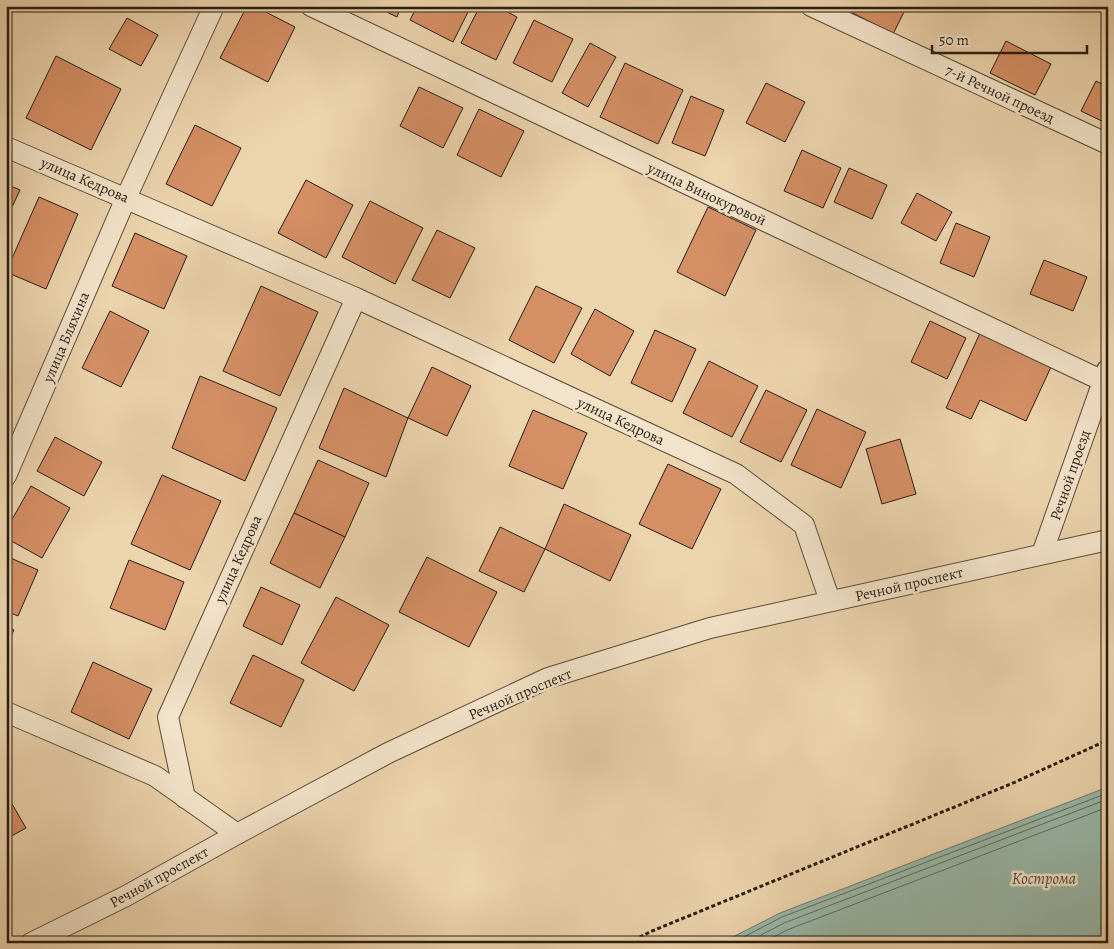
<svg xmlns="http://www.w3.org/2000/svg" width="1114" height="949" font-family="Alegreya,serif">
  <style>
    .water { fill: #99b8a8; stroke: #6c7a6c }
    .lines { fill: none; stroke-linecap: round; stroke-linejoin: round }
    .shore { stroke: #616a5d; stroke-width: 1 }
    .building { fill: #d58f65; stroke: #291d12 }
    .minor-casing { stroke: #5a4b39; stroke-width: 22 }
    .path { stroke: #291d12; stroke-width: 3; stroke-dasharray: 4 2.5; stroke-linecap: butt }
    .minor { stroke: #f3e3ca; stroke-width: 20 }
    .labels { text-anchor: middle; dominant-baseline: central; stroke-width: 5; stroke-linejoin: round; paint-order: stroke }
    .street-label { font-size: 15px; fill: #291d12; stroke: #f3e3ca }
    .water-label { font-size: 16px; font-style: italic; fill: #4b4c3f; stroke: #f3e3ca }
  </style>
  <rect width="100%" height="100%" fill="#ecd4ad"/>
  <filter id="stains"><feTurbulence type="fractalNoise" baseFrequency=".004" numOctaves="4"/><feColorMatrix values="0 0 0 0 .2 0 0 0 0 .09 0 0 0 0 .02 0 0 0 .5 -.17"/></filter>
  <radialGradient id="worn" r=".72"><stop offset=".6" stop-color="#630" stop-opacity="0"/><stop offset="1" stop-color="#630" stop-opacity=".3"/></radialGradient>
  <path class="water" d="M1108,787v156h-387l59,-30z"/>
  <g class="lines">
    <g class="shore">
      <path d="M732,943l50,-26 326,-124"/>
      <path d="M746,943l38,-20 324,-124"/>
      <path d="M762,943l25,-13 321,-123"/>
    </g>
  </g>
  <g class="building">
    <path d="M161,6h12l-3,5z"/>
    <path d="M247,6h7l41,21 -27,55 -48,-24z"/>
    <path d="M374,6h27l-4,11z"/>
    <path d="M417,6h54l-18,36 -43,-22z"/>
    <path d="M480,6h16l21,11 -21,43 -35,-17z"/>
    <path d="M852,6h55l-14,28 -44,-23z"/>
    <path d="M127,18l31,17 -17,31 -32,-17z"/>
    <path d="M534,20l39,19 -21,43 -39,-19z"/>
    <path d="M1006,41l45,23 -16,31 -45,-22z"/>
    <path d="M590,43l26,14 -28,50 -26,-14z"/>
    <path d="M56,56l65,33 -30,61 -65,-32z"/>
    <path d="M625,63l58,27 -25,54 -58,-27z"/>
    <path d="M1096,81l12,6v37l-27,-13z"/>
    <path d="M766,83l39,19 -20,40 -39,-19z"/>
    <path d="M419,87l44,21 -20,40 -43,-22z"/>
    <path d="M691,96l33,14 -19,46 -33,-13z"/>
    <path d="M479,109l45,22 -23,46 -44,-22z"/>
    <path d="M195,125l46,23 -29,58 -46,-22z"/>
    <path d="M802,150l39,18 -18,40 -39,-17z"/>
    <path d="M849,168l38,17 -15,34 -38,-17z"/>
    <path d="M306,180l47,25 -27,53 -48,-25z"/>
    <path d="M6,184l14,6 -14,30z"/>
    <path d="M917,193l35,19 -16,29 -35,-18z"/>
    <path d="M39,197l39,17 -32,75 -40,-17z"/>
    <path d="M370,201l53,27 -28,56 -53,-27z"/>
    <path d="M708,207l48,23 -31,66 -48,-24z"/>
    <path d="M956,223l34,14 -16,40 -34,-14z"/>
    <path d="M437,230l38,18 -25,50 -38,-18z"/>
    <path d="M135,233l52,23 -23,53 -52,-23z"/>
    <path d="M1044,260l43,17 -14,34 -43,-17z"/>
    <path d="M261,286l57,26 -38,84 -57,-25z"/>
    <path d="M536,286l46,22 -28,55 -45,-23z"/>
    <path d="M595,309l39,22 -24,45 -39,-22z"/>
    <path d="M110,311l39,20 -28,56 -39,-19z"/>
    <path d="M930,321l36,17 -19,41 -36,-17z"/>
    <path d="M655,330l41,19 -24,53 -41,-19z"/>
    <path d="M980,333l71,34 -25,54 -46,-21 -9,19 -25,-11z"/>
    <path d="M709,361l49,25 -26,51 -49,-24z"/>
    <path d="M6,365l5,3 -5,9z"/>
    <path d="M432,367l39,19 -24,50 -39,-18z"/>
    <path d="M200,376l77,32 -32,73 -73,-33z"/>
    <path d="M344,388l64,30 -22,59 -67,-29z"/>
    <path d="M766,390l41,20 -26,52 -41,-20z"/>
    <path d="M817,409l49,23 -25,56 -50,-23z"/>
    <path d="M533,410l54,23 -24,56 -54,-23z"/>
    <path d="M55,437l47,25 -18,34 -47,-25z"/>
    <path d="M900,439l16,55 -34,10 -16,-55z"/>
    <path d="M318,460l51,23 -24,54 -51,-24z"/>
    <path d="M668,464l53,25 -29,60 -53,-25z"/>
    <path d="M162,475l59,26 -31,69 -59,-26z"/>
    <path d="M31,486l39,22 -28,50 -36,-20v-8z"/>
    <path d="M564,504l67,31 -21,46 -65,-32z"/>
    <path d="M294,513l51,24 -25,51 -50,-25z"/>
    <path d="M500,527l45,22 -21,43 -45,-21z"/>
    <path d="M6,556l32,14 -20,46 -12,-5z"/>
    <path d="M427,557l70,35 -28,55 -70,-35z"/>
    <path d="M129,560l55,22 -19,48 -55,-22z"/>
    <path d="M261,587l39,18 -18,40 -39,-19z"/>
    <path d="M336,597l53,28 -35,66 -53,-28z"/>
    <path d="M6,627l8,3 -8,16z"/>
    <path d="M253,655l51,25 -23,47 -51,-24z"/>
    <path d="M93,662l59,27 -23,50 -58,-27z"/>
    <path d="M8,797l18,31 -20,11v-41z"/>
  </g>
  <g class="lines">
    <g class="minor-casing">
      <g id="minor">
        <path d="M311,6l792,375"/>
        <path d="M811,6l297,138"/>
        <path d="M6,147l350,151 380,176 68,51 26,76"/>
        <path d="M6,476l120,-278 88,-192"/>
        <path d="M1042,554l65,-184"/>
        <path d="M6,712l149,64 82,58"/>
        <path d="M185,798l-17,-81 188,-419"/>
        <path d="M31,943l95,-47 111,-62 151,-81 160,-75 162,-50 398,-88"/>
      </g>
    </g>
    <path class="path" d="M628,943l24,-12 361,-148 95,-43"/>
    <use href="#minor" class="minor"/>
  </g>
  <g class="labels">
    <g class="street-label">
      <text transform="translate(1000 94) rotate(25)">7-й Речной проезд</text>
      <text transform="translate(85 180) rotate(23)">улица Кедрова</text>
      <text transform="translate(707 194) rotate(25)">улица Винокуровой</text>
      <text transform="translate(66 337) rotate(-67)">улица Бляхина</text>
      <text transform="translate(621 421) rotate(25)">улица Кедрова</text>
      <text transform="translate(1070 475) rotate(-71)">Речной проезд</text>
      <text transform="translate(238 559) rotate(-66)">улица Кедрова</text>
      <text transform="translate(909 584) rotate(-13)">Речной проспект</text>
      <text transform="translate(520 694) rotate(-23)">Речной проспект</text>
      <text transform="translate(159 877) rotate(-29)">Речной проспект</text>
    </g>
    <g class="water-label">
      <text x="1044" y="879">Кострома</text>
    </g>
  </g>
  <rect width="1114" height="949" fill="none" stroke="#ecd4ad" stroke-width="25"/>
  <rect x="8" y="8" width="1099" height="934" fill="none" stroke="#291d12" stroke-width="2.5"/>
  <rect x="12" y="12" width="1089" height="924" fill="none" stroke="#291d12"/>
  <path d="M932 45v8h155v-8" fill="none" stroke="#291d12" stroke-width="2.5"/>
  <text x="939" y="45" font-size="15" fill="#291d12" stroke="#f3e3ca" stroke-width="4" paint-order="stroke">50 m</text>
  <rect width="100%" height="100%" filter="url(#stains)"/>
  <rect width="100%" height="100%" fill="url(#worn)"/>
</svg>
